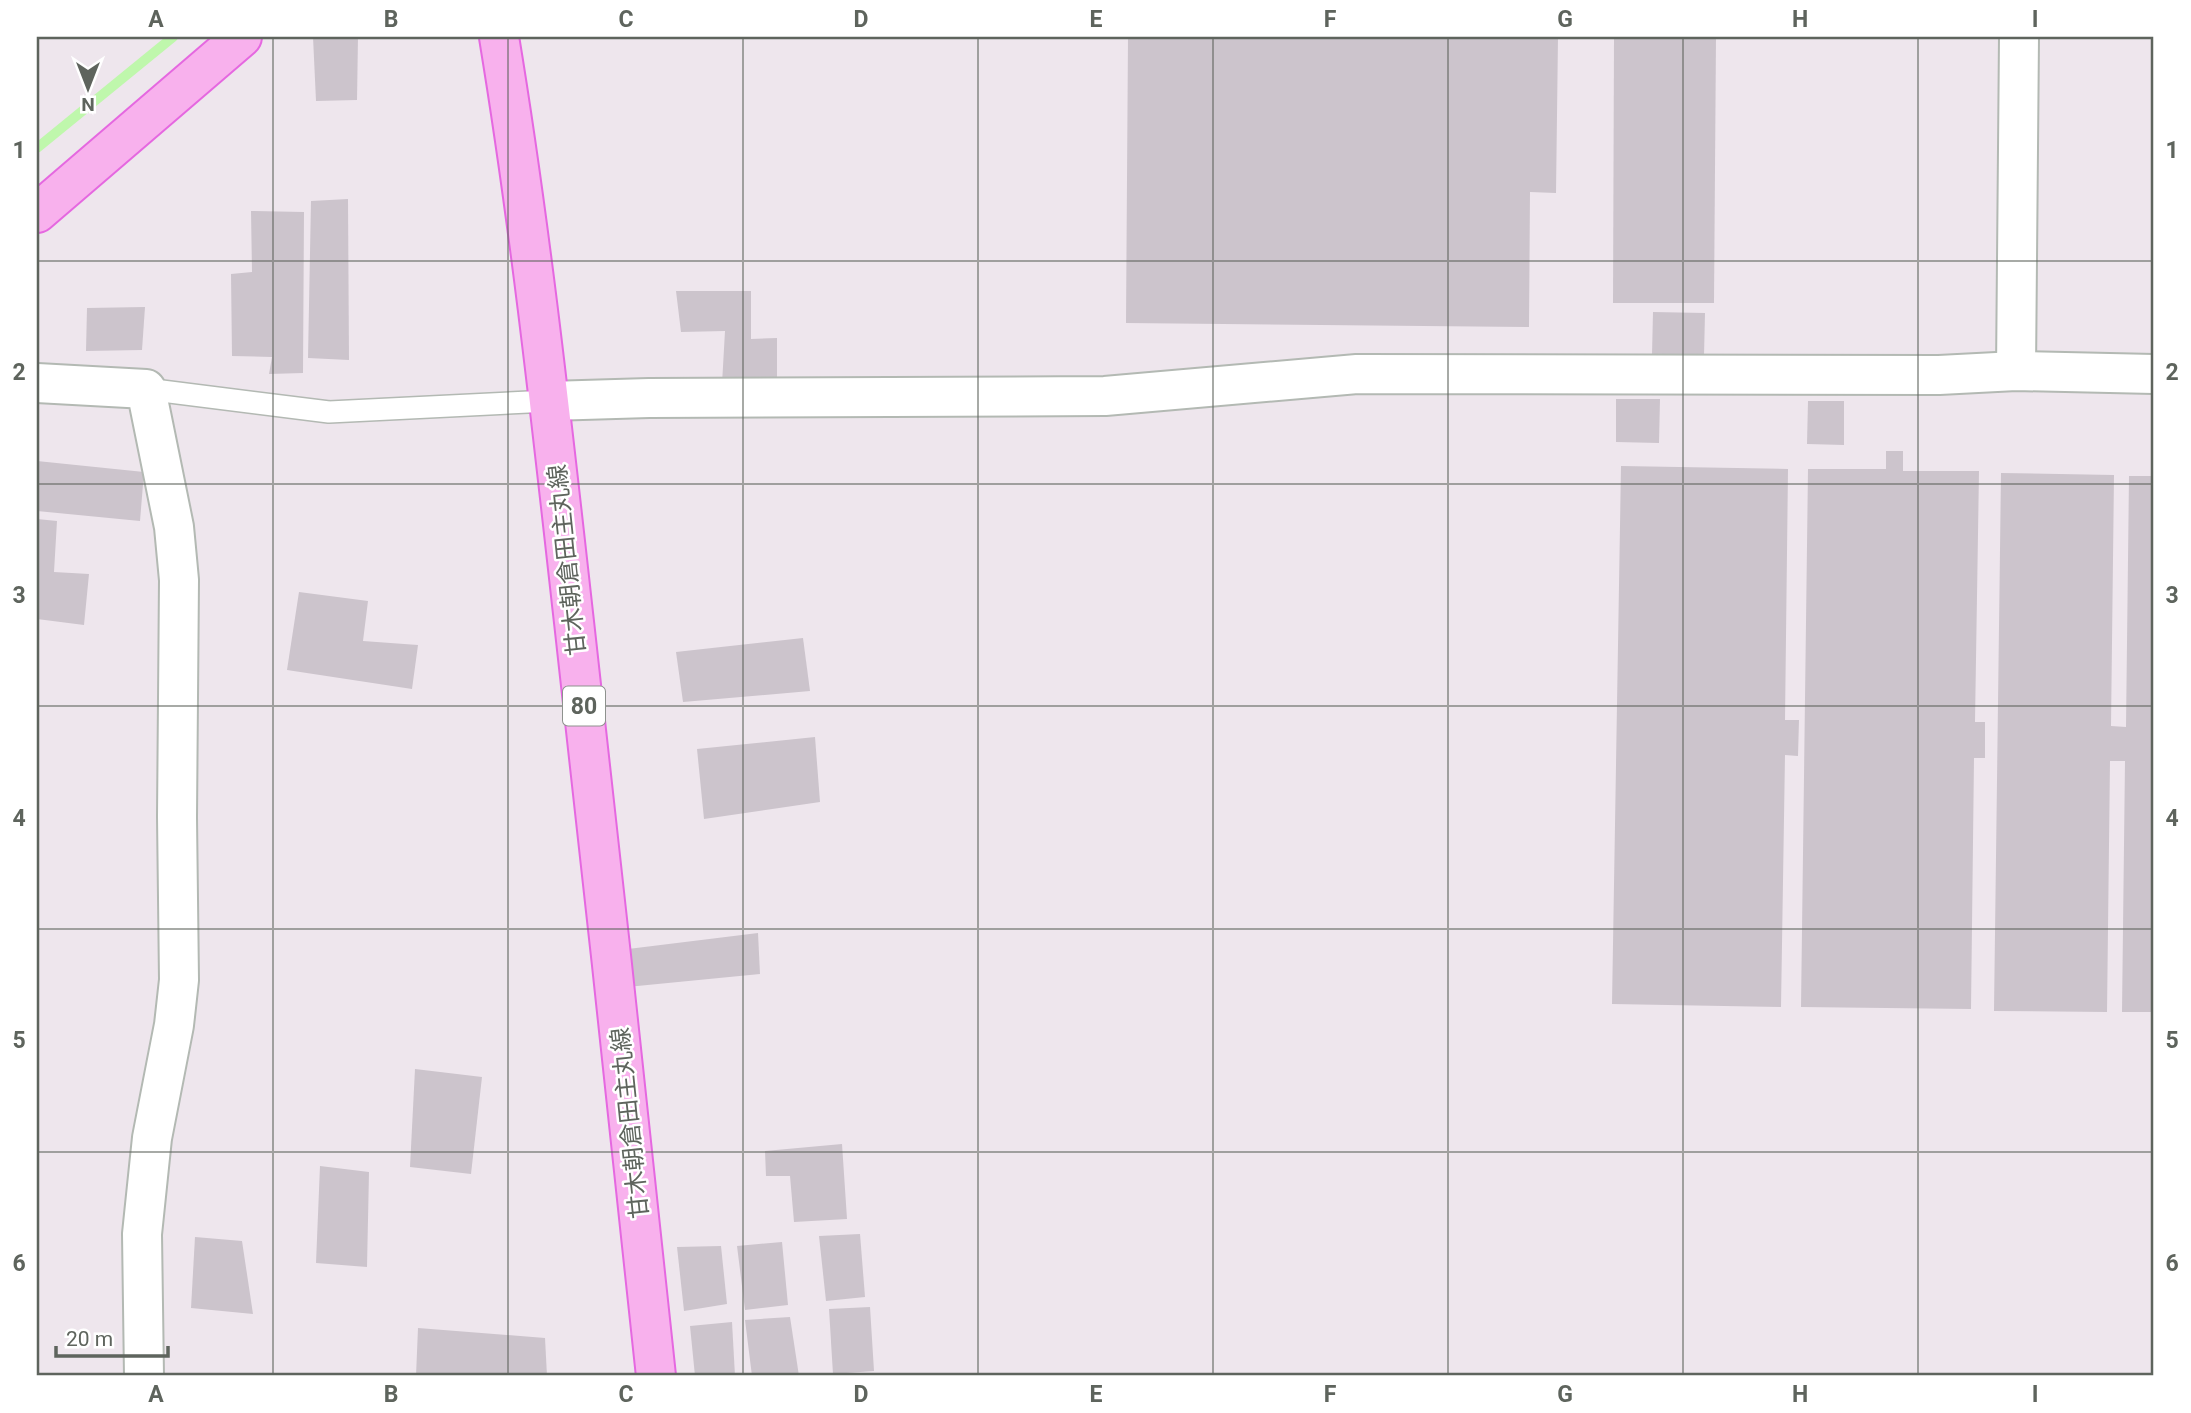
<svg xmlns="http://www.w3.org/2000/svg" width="2191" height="1413" font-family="Roboto,'Noto Sans JP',sans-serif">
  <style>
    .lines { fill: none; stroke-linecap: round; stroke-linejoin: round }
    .stream { stroke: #bff7ac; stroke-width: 10 }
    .building { fill: #ccc4cc }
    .service-casing { stroke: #b3b9b3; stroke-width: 24 }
    .minor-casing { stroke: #b3b9b3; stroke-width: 42 }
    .primary-casing { stroke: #e568e0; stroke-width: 42 }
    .service { stroke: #fff; stroke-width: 21 }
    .minor { stroke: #fff; stroke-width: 38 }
    .primary { stroke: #f8b1ed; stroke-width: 38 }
    .grid { fill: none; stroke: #5e645d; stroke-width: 2; stroke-opacity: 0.55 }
    .labels { text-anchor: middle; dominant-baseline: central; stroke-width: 5; stroke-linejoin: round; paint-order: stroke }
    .shield { fill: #fff; stroke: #8e928e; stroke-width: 2 }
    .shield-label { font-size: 23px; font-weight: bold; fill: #5e645d }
    .street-label { font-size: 24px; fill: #5e645d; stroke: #fff }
    .neatline { fill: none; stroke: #5e645d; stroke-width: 2.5 }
    .grid-label { font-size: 23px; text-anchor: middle; font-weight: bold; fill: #5e645d }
  </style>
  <rect width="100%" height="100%" fill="#eee6ed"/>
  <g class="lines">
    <path class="stream" d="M37,148l136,-111"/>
  </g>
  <g class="building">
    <path d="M313,37h45l-1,63 -41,1z"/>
    <path d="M1128,37h430l-2,156 -26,-1 -1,135 -403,-4z"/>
    <path d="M1614,37h102l-2,266h-101z"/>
    <path d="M348,199l1,161 -41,-2 3,-157z"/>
    <path d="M251,211l53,1 -1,161 -34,1 3,-17 -40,-1 -1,-82 21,-2z"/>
    <path d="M676,291h75v48l26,-1v43l-55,3 3,-53 -44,1z"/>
    <path d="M145,307l-3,43 -56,1 1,-43z"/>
    <path d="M1653,312l52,1 -1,43 -52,-1z"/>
    <path d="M1616,399h44l-1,44 -43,-1z"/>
    <path d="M1808,401h36v44l-37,-1z"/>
    <path d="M1886,451h17v20h76l-4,251h10v36h-11l-3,251 -170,-2 7,-538h78z"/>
    <path d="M37,461l107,11 -4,49 -103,-10z"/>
    <path d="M1621,466l167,3 -3,251h14l-1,36 -13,-1 -4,252 -169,-3z"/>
    <path d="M2001,473l113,2 -3,251 15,1 3,-251h25v536h-32l3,-251h-15l-3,251 -113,-1z"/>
    <path d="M37,519l20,2 -3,51 35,2 -5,51 -47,-6z"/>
    <path d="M299,592l69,9 -5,40 55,4 -6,44 -125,-19z"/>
    <path d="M803,638l7,53 -127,11 -7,-50z"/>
    <path d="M815,737l5,65 -116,17 -7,-70z"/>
    <path d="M758,933l2,41 -133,13 -7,-37z"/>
    <path d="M415,1069l67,8 -11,97 -61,-7z"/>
    <path d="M842,1144l5,75 -53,3 -4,-46h-24l-1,-25z"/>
    <path d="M320,1166l49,6 -2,95 -51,-4z"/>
    <path d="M860,1234l5,63 -39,4 -7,-65z"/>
    <path d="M195,1237l47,4 11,73 -62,-6z"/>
    <path d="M782,1242l6,63 -43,5 -8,-64z"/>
    <path d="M721,1246l6,58 -43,7 -7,-64z"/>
    <path d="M870,1307l4,64 -41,3 -4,-65z"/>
    <path d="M790,1317l9,59h-47l-7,-56z"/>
    <path d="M732,1322l3,54h-40l-5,-50z"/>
    <path d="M418,1328l127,10 2,38h-131z"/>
  </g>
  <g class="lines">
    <g class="service-casing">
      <path id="service" d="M146,389l183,23 220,-11"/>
    </g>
    <g class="minor-casing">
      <g id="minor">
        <path d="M2016,371l3,-334"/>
        <path d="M37,383l109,6 28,138 5,53 -2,237 2,163 -5,45 -22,113 -10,96 2,142"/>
        <path d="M549,401l100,-3 456,-2 252,-22 582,1 77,-4 138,3"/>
      </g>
    </g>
    <g class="primary-casing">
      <g id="primary">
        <path d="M499,37c32,194 53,389 75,585 28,251 56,503 82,754"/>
        <path d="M37,213l205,-176"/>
      </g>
    </g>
    <use href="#service" class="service"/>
    <use href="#minor" class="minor"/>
    <use href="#primary" class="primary"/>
  </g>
  <path class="grid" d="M273,37v1339M508,37v1339M743,37v1339M978,37v1339M1213,37v1339M1448,37v1339M1683,37v1339M1918,37v1339M37,261h2117M37,484h2117M37,706h2117M37,929h2117M37,1152h2117"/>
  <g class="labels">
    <rect class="shield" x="563" y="686.5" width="42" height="39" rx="5"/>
    <g class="shield-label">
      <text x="584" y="706">80</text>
    </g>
    <g class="street-label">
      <text transform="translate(567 560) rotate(-96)">甘木朝倉田主丸線</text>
      <text transform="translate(630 1123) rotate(-96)">甘木朝倉田主丸線</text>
    </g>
  </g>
  <rect width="2191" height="1413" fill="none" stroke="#ffffff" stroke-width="77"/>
  <g transform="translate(88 88) rotate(180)" stroke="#ffffff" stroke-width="5" paint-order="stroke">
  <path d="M0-5L12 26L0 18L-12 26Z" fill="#5e645d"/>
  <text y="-10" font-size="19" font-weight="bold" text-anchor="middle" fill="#5e645d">N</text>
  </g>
  <path d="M56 1346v10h112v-10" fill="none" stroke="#5e645d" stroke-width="3.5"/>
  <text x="66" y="1346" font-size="21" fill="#5e645d" stroke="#ffffff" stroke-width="5" paint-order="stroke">20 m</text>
  <rect x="38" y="38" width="2114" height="1336" class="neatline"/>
  <g class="grid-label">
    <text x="156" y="27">A</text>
    <text x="391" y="27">B</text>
    <text x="626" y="27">C</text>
    <text x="861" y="27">D</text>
    <text x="1096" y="27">E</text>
    <text x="1330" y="27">F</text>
    <text x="1565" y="27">G</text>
    <text x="1800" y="27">H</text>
    <text x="2035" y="27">I</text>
    <text x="19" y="158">1</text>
    <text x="2172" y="158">1</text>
    <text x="19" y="380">2</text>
    <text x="2172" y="380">2</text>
    <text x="19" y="603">3</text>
    <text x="2172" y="603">3</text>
    <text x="19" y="826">4</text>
    <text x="2172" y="826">4</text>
    <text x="19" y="1048">5</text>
    <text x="2172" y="1048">5</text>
    <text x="19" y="1271">6</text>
    <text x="2172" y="1271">6</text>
    <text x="156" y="1402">A</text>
    <text x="391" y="1402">B</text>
    <text x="626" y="1402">C</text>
    <text x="861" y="1402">D</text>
    <text x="1096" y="1402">E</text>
    <text x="1330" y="1402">F</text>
    <text x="1565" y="1402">G</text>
    <text x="1800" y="1402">H</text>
    <text x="2035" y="1402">I</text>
  </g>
</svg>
